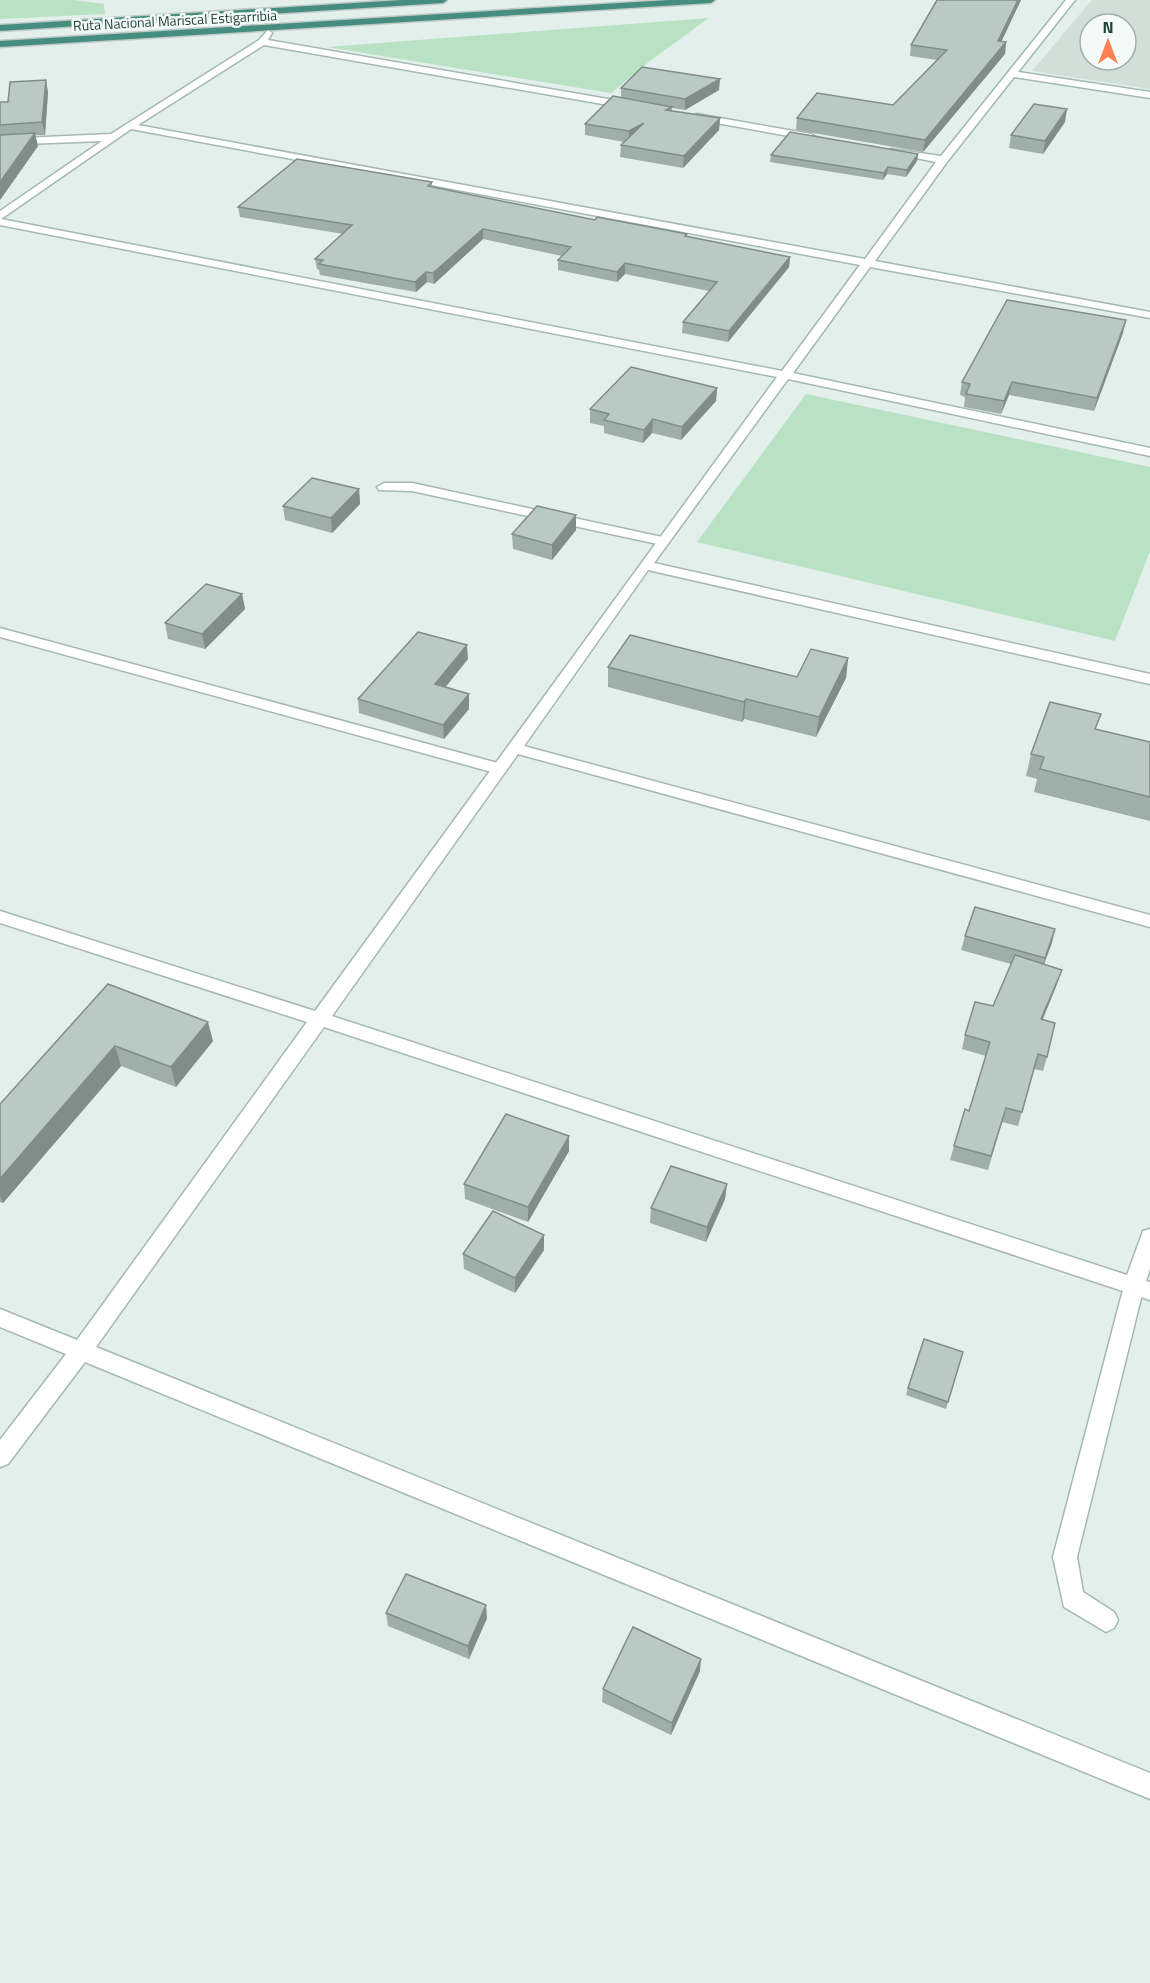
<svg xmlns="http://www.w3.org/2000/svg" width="1150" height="1983" font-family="'Titillium Web',sans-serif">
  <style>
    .built { fill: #d1dfd9; fill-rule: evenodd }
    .green { fill: #b9e2c5 }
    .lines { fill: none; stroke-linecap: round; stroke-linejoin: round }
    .service-casing { stroke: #a5b8b2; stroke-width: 3 }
    .minor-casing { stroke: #a5b8b2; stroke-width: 3 }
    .trunk-casing { stroke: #c1cac8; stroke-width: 3 }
    .service { fill: #fff; fill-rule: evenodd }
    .minor { fill: #fff; fill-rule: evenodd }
    .trunk { fill: #458e7f; fill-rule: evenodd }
    .wall { fill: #9eaea8 }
    .shaded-wall { fill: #818d88 }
    .building { fill: #b8cac3; stroke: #818d88; stroke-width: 1.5 }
    .labels { text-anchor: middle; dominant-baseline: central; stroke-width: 5; stroke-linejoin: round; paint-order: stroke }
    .far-street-label { font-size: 14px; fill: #20423a; stroke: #f4faf7 }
  </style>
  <rect width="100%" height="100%" fill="#e3efea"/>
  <path class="built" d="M1092,0h58v89l-118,-18zM1090,24h36v36h-36z"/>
  <g class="green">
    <path d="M0,0h74l30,4 1,10 -105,5z"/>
    <path d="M709,18l-59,43 -39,32 -284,-46z"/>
    <path d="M806,394l344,73v84l-35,90 -418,-99z"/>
  </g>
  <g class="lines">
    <g class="service-casing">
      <g id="service">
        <path d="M384,483h28l250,54 7,4 -7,4 -250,-54 -33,-1 -2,-3z"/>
        <path d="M0,628l505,137 2,4 -8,5 -499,-137z"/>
        <path d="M1134,1277l7,3 3,6 -67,271 6,35 31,20 4,8 -4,8 -8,4 -42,-25 -11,-50 71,-271 3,-6z"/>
      </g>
    </g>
    <g class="minor-casing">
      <g id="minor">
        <path d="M1066,0h9l-57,72 132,20v6l-136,-21 -67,85 -72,99 275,51v6l-280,-51 -77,106 357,75v8l-362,-77 -134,184 496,111v10l-502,-114 -124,176 626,169v12l-632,-173 -186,262 795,259 16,-44 7,-2v40l-4,12 4,1v18l-826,-273 -228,320 1054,426v26l-1065,-437 -77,102 -8,3v-27l66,-86 -66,-27v-18l77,31 230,-318 -307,-99v-12l315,100 462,-634 -777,-152v-14l102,-70 -102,4v-6l111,-5 148,-94 9,-10 4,3 -4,7 363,63 5,3 -5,3 -367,-64 -126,80 727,134 71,-97 -45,-9v-4l50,7zM131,129l729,136 -78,106 -781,-152z"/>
        <path d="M697,114l114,20 5,3 -5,3 -117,-21 -2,-2z"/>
      </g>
    </g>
    <g class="trunk-casing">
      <g id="trunk">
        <path d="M402,0h45l-4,3 -443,28v-6z"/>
        <path d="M669,0h46l-4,3 -711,44v-6z"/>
      </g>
    </g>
    <use href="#service" class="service"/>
    <use href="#minor" class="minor"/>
    <use href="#trunk" class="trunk"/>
  </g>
  <g class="wall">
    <path d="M1021,0l-20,42h5l-1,12 -82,98 -127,-22 1,-12 96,-13 44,-45 -27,-4 1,-11z"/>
    <path d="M621,88l98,2 -34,20 -13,-2v3l48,7 -1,12 -36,38 -63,-11 1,-12 3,-3 -39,-7v-11l36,-26z"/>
    <path d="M48,92l-3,43h-10l3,11 -38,54v-98h8z"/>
    <path d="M1065,122l-22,32 -34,-6 2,-13z"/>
    <path d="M918,154l-1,7 -11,16 -19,-3 -4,6 -113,-18 1,-7z"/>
    <path d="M432,182v5l163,33 92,14v2l103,21 -1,10 -61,75 -46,-9 1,-11 26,-31 -84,-17 -8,8 -59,-12v-10l4,-4 -79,-17 -49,45 -7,-2 -11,10 -96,-17 -1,-5 -2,-1 -2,-10 28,-25 -103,-17 -2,-10z"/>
    <path d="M1123,333l-29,78 -85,-16 -8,19 -37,-7 1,-10 -5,-2 2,-13z"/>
    <path d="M717,388l-1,13 -35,39 -29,-7 -9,10 -39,-10v-7l-14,-3v-14z"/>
    <path d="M359,489l1,15 -28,29 -47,-13 -2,-14z"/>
    <path d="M576,530l-24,30 -39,-11 -1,-15z"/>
    <path d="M242,594l3,15 -40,40 -37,-10 -3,-16z"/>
    <path d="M848,658l-2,20 -30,59 -72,-18 -2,3 -134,-35v-20l189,10z"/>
    <path d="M468,659l-23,28 24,22 -25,30 -85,-26 -1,-14z"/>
    <path d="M1096,730l54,12v79l-116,-29 3,-13 -11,-3 5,-22z"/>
    <path d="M1055,929l-11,35 13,20 -14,35 4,38 -4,14 -9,-2 -16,57 -16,-4 -14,48 -38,-10 4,-14 15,-35 17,-55 -24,-7 3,-14 28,-29 18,-42 -50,-14 4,-14z"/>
    <path d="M108,984l105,57 -37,46 -55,-21 -118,137 -3,-1v-98z"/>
    <path d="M569,1151l-41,71 -63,-23 -1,-15z"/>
    <path d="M727,1184l-2,15 -19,43 -56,-19 1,-15z"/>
    <path d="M544,1235v15l-29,43 -51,-24 -1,-15z"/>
    <path d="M963,1352l-17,57 -40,-14 2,-7z"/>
    <path d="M386,1613l101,5 -18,41 -81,-33z"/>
    <path d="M700,1671l-29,64 -69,-33 1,-13z"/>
  </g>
  <g class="shaded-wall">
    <path d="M1018,0h3l-25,53 2,-12z"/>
    <path d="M1006,42l-1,12 -82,98 2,-12z"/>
    <path d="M720,79l-1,11 -34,20v-11z"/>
    <path d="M46,80l2,12 -3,43 -3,-13z"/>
    <path d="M1067,109l-2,13 -22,32 2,-13z"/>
    <path d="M720,118l-1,12 -36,38 1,-12z"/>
    <path d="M644,123l-15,20v-12z"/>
    <path d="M35,133l3,13 -38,54v-18z"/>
    <path d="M918,154l-1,7 -11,16 1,-7z"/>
    <path d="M888,167l-1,7 -4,6 1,-7z"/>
    <path d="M483,229v10l-49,45 -1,-11z"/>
    <path d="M790,257l-1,10 -61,75 1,-11z"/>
    <path d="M625,263v11l-8,8v-10z"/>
    <path d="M426,272l1,10 -11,10 -1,-10z"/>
    <path d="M1126,320l-3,13 -29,78 3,-13z"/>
    <path d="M1012,382l-3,13 -8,19 3,-13z"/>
    <path d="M717,388l-1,13 -35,39 1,-13z"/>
    <path d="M653,419l-1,14 -9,10 1,-13z"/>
    <path d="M359,489l1,15 -28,29 -1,-15z"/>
    <path d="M576,515v15l-24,30v-15z"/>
    <path d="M242,594l3,15 -40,40 -3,-15z"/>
    <path d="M467,645l1,14 -32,40 -1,-15z"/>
    <path d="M848,658l-2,20 -30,59 3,-20z"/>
    <path d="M469,694v15l-25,30 -1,-14z"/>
    <path d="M746,699l-2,20 -2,3 2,-20z"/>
    <path d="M1055,929l-3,14 -11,29 4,-14z"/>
    <path d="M1062,970l-5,14 -20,49 4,-14z"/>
    <path d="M208,1022l5,19 -37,46 -5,-20z"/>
    <path d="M115,1046l6,20 -118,137 -3,-7v-17z"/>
    <path d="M569,1136v15l-41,71v-15z"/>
    <path d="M727,1184l-2,15 -19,43 1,-15z"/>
    <path d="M544,1235v15l-29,43v-15z"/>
    <path d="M486,1605l1,13 -18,41 -1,-13z"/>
    <path d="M701,1659l-1,12 -29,64 1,-12z"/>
  </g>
  <g class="building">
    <path d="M937,0h81l-20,41 8,1 -81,98 -128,-22 20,-25 76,12 54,-55 -36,-5z"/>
    <path d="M642,67l78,12 -35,20 -64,-11z"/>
    <path d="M46,80l-4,42 -42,3v-23h8l2,-20z"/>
    <path d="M613,96l59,11 -6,3 54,8 -36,38 -63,-11 23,-22 -15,8 -44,-7z"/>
    <path d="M1034,104l33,5 -22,32 -34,-6z"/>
    <path d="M790,132l128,22 -11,16 -19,-3 -4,6 -113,-18z"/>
    <path d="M35,133l-35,49v-47z"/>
    <path d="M297,159l135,23 -4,4 167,34 2,-3 90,17 -2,2 105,21 -61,74 -46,-9 34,-40 -92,-19 -8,9 -59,-12 13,-13 -88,-18 -50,44 -7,-1 -11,10 -96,-18 4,-4 -8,-1 37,-34 -114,-18z"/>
    <path d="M1007,300l119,20 -29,78 -85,-16 -8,19 -38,-7 4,-10 -8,-2z"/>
    <path d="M631,367l86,21 -35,39 -29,-8 -9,11 -40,-10 5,-6 -19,-5z"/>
    <path d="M312,478l47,11 -28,29 -48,-12z"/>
    <path d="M537,506l39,9 -24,30 -40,-11z"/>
    <path d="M206,584l36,10 -40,40 -37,-11z"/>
    <path d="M418,632l49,13 -32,39 34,10 -26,31 -85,-26z"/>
    <path d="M630,635l167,42 14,-28 37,9 -29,59 -73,-18 -2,3 -136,-35z"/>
    <path d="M1050,702l51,12 -6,15 55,13v55l-110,-28 4,-12 -13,-3z"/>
    <path d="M975,907l80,22 -10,29 -80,-22z"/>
    <path d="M1015,955l47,15 -21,49 14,4 -8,34 -9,-3 -16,58 -16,-4 -15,48 -37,-10 11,-37 4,2 21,-69 -25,-7 10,-33 18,4z"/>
    <path d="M108,984l100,38 -37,45 -56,-21 -115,133v-75z"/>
    <path d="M506,1114l63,22 -41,71 -64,-23z"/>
    <path d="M671,1166l56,18 -20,43 -56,-19z"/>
    <path d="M493,1211l51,24 -29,43 -52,-24z"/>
    <path d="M924,1339l39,13 -15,50 -40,-14z"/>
    <path d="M406,1574l80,31 -18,41 -82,-33z"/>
    <path d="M633,1627l68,32 -29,64 -69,-34z"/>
  </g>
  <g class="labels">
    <g class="far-street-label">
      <text transform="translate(175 20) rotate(-3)">Ruta Nacional Mariscal Estigarribia</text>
    </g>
  </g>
  <g transform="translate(1108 42)"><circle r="28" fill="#f4faf7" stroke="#9fb0ab" stroke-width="1.5"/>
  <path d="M0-4.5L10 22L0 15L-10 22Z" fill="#ff8050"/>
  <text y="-9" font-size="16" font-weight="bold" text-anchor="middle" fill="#20423a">N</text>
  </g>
</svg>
